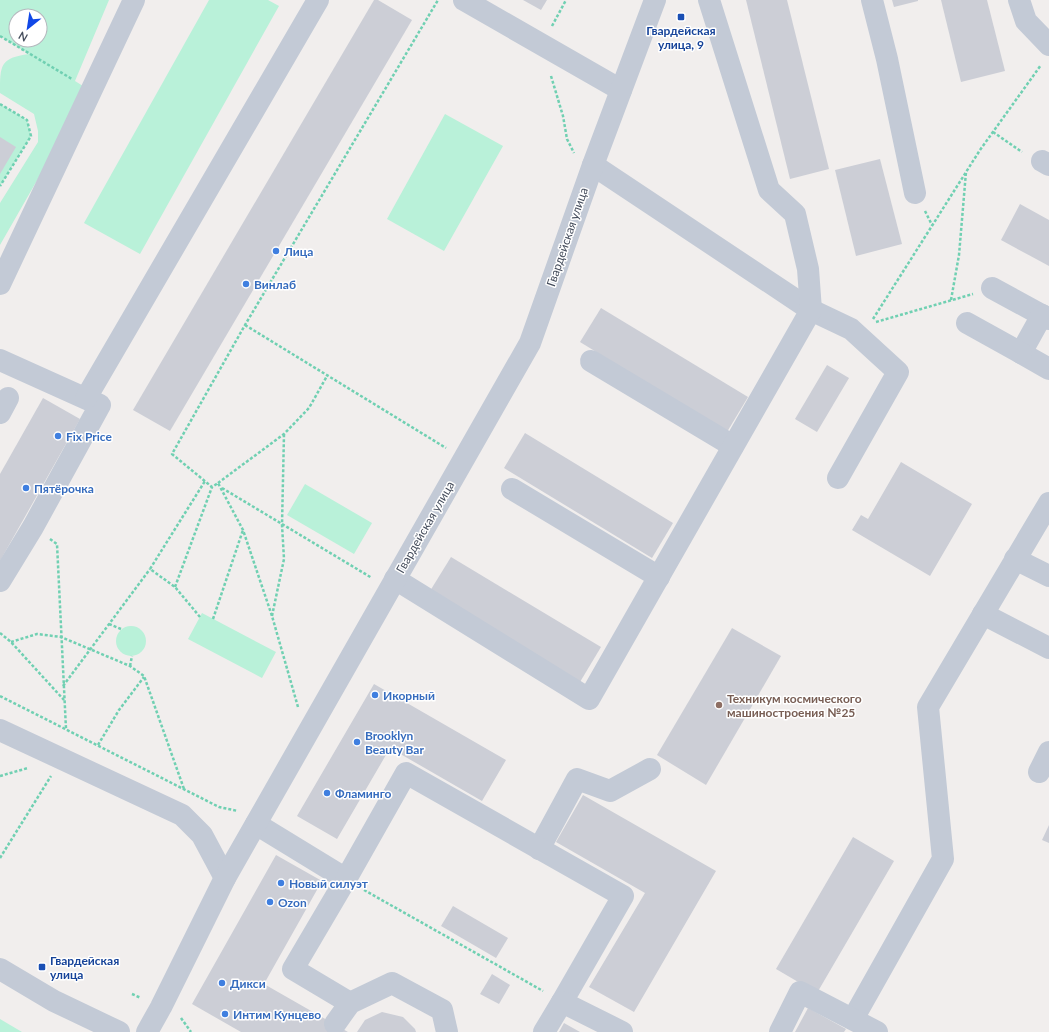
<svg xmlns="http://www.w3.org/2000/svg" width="1049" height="1032" font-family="Lato,sans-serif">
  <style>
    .green { fill: #b9f1d9; fill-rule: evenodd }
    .building { fill: #ccced6 }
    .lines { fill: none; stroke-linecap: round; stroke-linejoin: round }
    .path { stroke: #70d0b2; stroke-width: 2.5; stroke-dasharray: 3 2; stroke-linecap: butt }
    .minor { stroke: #c3cad6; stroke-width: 22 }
    .transit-dot { fill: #1a4fb4; stroke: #fff; stroke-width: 1.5 }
    .shop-dot { fill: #3f7fe0; stroke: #fff; stroke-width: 1.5 }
    .education-dot { fill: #8d6e63; stroke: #fff; stroke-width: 1.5 }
    .labels { text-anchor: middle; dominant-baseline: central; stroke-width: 3; stroke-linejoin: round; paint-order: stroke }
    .transit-label { font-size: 12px; font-weight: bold; fill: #164399; stroke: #fff }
    .street-label { font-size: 12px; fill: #454d5c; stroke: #fff }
    .shop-label { font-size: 12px; font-weight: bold; fill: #366cbe; stroke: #fff; text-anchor: start }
    .education-label { font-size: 12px; font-weight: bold; fill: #785e54; stroke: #fff; text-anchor: start }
  </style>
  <rect width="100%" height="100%" fill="#f1eeed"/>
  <g class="green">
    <path d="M0,0h109l-34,81 16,10 -32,51 -59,103v-42l38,-61v-11l-4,-17 -34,-21c0,-28 0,-35 29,-39l-29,-18zM16,16h24v24h-24z"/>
    <path d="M209,0h59l11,6 -139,248 -56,-31z"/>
    <path d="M0,104l27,16 4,16 -31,50z"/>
    <path d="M445,114l58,32 -59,105 -57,-32z"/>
    <path d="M305,484l67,39 -18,31 -67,-39z"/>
    <path d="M202,613l74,39 -14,26 -74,-39z"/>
    <circle cx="131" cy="641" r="15"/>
    <path d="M0,1019l22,13h-22z"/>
  </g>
  <g class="building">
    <path d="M374,0h4l34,20 -242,411 -37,-21z"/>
    <path d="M523,0h24l-6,10z"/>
    <path d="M746,0h41l42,169 -39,10z"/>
    <path d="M892,0h26v1l-24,6z"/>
    <path d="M941,0h46l18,71 -44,11z"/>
    <path d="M0,137l16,10 -16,27z"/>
    <path d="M880,159l22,85 -46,12 -21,-86z"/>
    <path d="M1020,204l29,16v46l-48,-26z"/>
    <path d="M601,308l147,89 -21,35 -147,-90z"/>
    <path d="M827,365l22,13 -32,54 -22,-13z"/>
    <path d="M43,398l37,21 -80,142v-87z"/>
    <path d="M525,433l148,90 -21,35 -148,-90z"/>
    <path d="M901,462l71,42 -42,72 -78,-46 9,-15 7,4z"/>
    <path d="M451,557l150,90 -21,35 -150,-91z"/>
    <path d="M732,628l49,28 -75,129 -49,-30z"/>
    <path d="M374,684l132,76 -24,41 -92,-53 -53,91 -40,-23z"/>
    <path d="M583,795l133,76 -82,141 -45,-25 56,-94 -89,-51z"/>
    <path d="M1049,825v18l-7,-3z"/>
    <path d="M853,837l41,24 -77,132 -41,-24z"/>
    <path d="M276,855l46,26 -58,103 84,48h-107l-49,-28z"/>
    <path d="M453,906l55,32 -12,20 -55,-32z"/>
    <path d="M492,974l18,11 -11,19 -19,-10z"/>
    <path d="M808,1008l38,21 -2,3h-49z"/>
    <path d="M382,1012l21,5 12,12 1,3h-59l8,-12z"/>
    <path d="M564,1023l16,9h-21z"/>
  </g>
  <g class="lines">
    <g class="path">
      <path d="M552,26l14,-26"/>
      <path d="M0,36l72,43"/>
      <path d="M551,76l12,40 4,23 7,14"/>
      <path d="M0,104l27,16 4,16 -31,50"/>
      <path d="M993,132l29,20"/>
      <path d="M925,211l7,14"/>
      <path d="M951,300l8,-45 7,-83"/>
      <path d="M873,319l107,-169 61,-85"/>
      <path d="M876,322l97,-28"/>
      <path d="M245,325l201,123"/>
      <path d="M218,483l66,-49 25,-26 18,-32"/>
      <path d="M222,488l150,90"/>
      <path d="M50,539l7,5 9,185"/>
      <path d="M175,587l37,-100"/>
      <path d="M272,616l12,-57 -2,-34 2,-91"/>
      <path d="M200,617l-25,-30 -25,-18 55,-88"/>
      <path d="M213,619l30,-89"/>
      <path d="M109,624l12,5"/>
      <path d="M0,633l11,9 53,58"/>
      <path d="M11,642l26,-8 24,3 69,29 14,10 40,113"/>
      <path d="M130,666l2,-10"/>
      <path d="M63,686l87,-117"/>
      <path d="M0,696l219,111 19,4"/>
      <path d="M298,707l-26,-91 -29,-86 -25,-47 -6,4 -40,-33 73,-129 193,-325"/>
      <path d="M98,745l21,-35 25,-33"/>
      <path d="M0,776l28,-8"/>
      <path d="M0,858l51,-82"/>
      <path d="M364,890l179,101"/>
      <path d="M132,994l9,4"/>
      <path d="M181,1018l10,14"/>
    </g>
    <g class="minor">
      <path d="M464,0l157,90"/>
      <path d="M872,0l15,59 28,134"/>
      <path d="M1019,0l7,21 23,24"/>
      <path d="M1042,161l7,4"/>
      <path d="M593,165l218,145 40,19 47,43 -60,106"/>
      <path d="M0,284l134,-284"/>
      <path d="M992,288l57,31"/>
      <path d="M1042,315l-21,38 28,16"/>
      <path d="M967,323l54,30"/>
      <path d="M0,360l100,45 -67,122 -33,54"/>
      <path d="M591,361l142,85"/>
      <path d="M86,398l232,-398"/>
      <path d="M0,413l8,-15"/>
      <path d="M512,489l147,88"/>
      <path d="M1015,559l34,17"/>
      <path d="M395,579l194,120 222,-389 -3,-41 -13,-55 -26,-24 -60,-190"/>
      <path d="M983,614l66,34"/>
      <path d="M0,730l182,85 20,20 23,43"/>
      <path d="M1039,772l10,-20"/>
      <path d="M256,824l90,55 -53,90 57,34"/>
      <path d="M539,849l38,-70 33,12 40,-22"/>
      <path d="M346,879l60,-106 217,123 -61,106"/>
      <path d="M0,969l54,32 65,31"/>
      <path d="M853,1019l90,-160 -15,-152 121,-204"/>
      <path d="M335,1024l15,-21 42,-20 50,27 5,22"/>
      <path d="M147,1032l14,-25 64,-129 305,-535 63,-178 62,-165"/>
      <path d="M544,1032l18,-30 60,30"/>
      <path d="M780,1032l20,-40 77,40"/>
    </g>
  </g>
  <g class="transit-dot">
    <rect x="677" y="13" width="8" height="8" rx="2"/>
    <rect x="38" y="963" width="8" height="8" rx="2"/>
  </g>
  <g class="shop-dot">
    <circle cx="276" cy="251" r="4"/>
    <circle cx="246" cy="284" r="4"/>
    <circle cx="58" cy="436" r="4"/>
    <circle cx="26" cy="488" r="4"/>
    <circle cx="375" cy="695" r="4"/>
    <circle cx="357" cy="742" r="4"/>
    <circle cx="327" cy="793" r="4"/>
    <circle cx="281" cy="883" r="4"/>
    <circle cx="270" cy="902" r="4"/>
    <circle cx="222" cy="983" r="4"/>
    <circle cx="225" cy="1014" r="4"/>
  </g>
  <circle class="education-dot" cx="719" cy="705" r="4"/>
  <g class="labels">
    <g class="transit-label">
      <text x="681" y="30">Гвардейская<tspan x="681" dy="14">улица, 9</tspan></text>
      <text x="50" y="960" text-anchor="start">Гвардейская<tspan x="50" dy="14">улица</tspan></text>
    </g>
    <g class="street-label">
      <text transform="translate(567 237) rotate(-71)">Гвардейская улица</text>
      <text transform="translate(425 527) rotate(-60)">Гвардейская улица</text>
    </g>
    <g class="shop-label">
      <text x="284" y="251">Лица</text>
      <text x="254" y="284">Винлаб</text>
      <text x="66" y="436">Fix Price</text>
      <text x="34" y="488">Пятёрочка</text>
      <text x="383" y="695">Икорный</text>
      <text x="365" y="735">Brooklyn<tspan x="365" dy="14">Beauty Bar</tspan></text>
      <text x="335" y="793">Фламинго</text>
      <text x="289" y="883">Новый силуэт</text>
      <text x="278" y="902">Ozon</text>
      <text x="230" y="983">Дикси</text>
      <text x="233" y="1014">Интим Кунцево</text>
    </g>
    <g class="education-label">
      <text x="727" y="698">Техникум космического<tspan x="727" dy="14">машиностроения №25</tspan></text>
    </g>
  </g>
  <g transform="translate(28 28) rotate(210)"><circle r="19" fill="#ffffff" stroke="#b5b8be"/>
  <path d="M0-3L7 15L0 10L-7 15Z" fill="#1148e7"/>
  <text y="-6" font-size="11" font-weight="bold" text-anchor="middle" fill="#454d5c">N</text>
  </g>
</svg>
